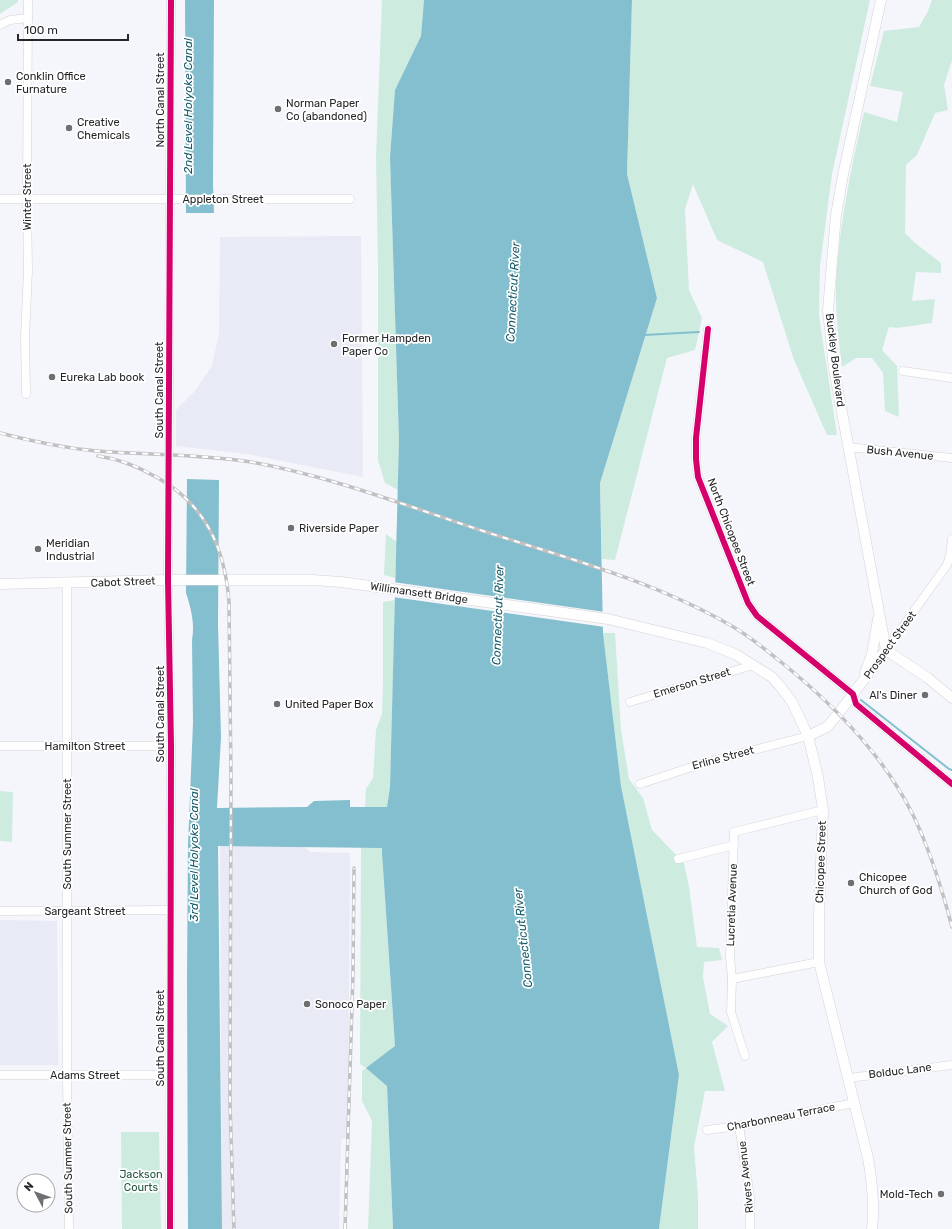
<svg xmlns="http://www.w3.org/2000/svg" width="952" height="1229" font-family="Rubik,sans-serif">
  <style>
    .built { fill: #e8eaf6 }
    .green { fill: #ceebdf }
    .water { fill: #83bfce }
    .pier { fill: #f5f6fb }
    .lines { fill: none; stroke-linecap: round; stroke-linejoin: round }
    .stream { stroke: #83bfce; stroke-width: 2 }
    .minor-casing { stroke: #d3d3d7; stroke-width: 9 }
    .major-casing { stroke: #d3d3d7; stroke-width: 11 }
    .minor { stroke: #fefefe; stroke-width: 8 }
    .major { stroke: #fefefe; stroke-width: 10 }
    .rail-casing { stroke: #c1c1c3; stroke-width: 3.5 }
    .rail { stroke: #fff; stroke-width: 2; stroke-dasharray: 6; stroke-linecap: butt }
    .cycleway-casing { stroke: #fff; stroke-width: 8 }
    .cycleway { stroke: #d6006c; stroke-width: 6 }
    .poi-dot { fill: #6e6f72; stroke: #fff; stroke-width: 1.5 }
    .labels { text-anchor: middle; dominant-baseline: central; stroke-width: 3.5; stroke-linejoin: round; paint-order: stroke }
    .poi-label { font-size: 11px; fill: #252629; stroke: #fff; text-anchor: start }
    .street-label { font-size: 11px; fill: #252629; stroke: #fff }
    .park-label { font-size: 11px; fill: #20563f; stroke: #fff }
    .water-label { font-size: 12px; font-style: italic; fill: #135a68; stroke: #fff }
  </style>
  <rect width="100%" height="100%" fill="#f5f6fb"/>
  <g class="built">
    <path d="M361,236l2,241 -116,-23 -71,-8v-36l18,-18 18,-26 7,-32 1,-97z"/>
    <path d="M303,843l7,9 40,1 -2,285 -7,1 -2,90h-117l-2,-384z"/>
    <path d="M0,920l57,1 1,144h-58z"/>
  </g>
  <g class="green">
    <path d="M0,0h18v2l-18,12z"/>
    <path d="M382,0h42l-3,36 -26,54 -5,67 9,282 -1,51 -13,-7 -7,-23v-193l-2,-110z"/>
    <path d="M632,0h238l-38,174 -12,92 -1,50 18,119h-10l-33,-75 -31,-98 -46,-22 -24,-56 -8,25 4,81 13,28 -7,32 -28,8 -52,202 -13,-1 -2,-76 57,-185 -30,-124z"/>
    <path d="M932,0h20v60l-8,25 4,25 -13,3 -18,42 -11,10 -1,68 10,10 26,20v10l-25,-1 -4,29 23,-2 -3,24 -35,5 -8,-1 -7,23 15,16 2,51 -14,-6 -2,-38 -11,-15h-16l-14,9c-4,-32 -8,-66 -5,-98 4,-53 15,-105 27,-157l33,10 6,-30 -33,-6 14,-55 35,-4 9,-16z"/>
    <path d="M386,534l11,8 -2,36 -11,-3z"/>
    <path d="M395,600l-5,187 -3,20h-22l1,-18 7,-11 3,-48 6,-16 1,-30v-82z"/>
    <path d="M603,633h12l6,97 8,49 14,19 9,32 32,33 5,24 8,60 22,1 3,12 -18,2 -1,15 7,37 18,12 -16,16 13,49h-20l-11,56 4,50v32h-39l20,-154 -58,-289z"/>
    <path d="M0,791l13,1 -1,50 -12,-1z"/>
    <path d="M361,847h21v6l13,193 -8,40 6,143h-25l4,-108 -10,-20v-30l4,-3 -6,-4z"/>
    <path d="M121,1132h38l2,97h-39z"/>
  </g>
  <g class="water">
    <path d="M185,0h29l-1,184 1,29h-28z"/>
    <path d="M424,0h208l-5,174 30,124 -57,185 3,150 18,153 58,289 -20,154h-266l-6,-143 -21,-18 29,-22 -13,-193v-5l-164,-2 4,383h-34l-1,-251 1,-133 5,-122 -1,-83c3,-16 -1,-32 -6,-47l1,-114 32,1 -1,145 3,112 -4,71 90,-1 7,-6 36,-1v7h37l3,-20 9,-347 -9,-283 5,-67 26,-54z"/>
  </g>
  <path class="pier" d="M393,582l212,30v15l-212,-30z"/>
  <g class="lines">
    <g class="stream">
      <path d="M644,335l55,-3"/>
      <path d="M861,700l88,69 3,1"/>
    </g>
    <g class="minor-casing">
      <g id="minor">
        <path d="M0,25l10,-5 18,-2"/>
        <path d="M0,199h350"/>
        <path d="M708,329l-12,109v21l2,18 50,126 9,13 96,78 3,10 96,80"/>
        <path d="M903,371l49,7"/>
        <path d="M26,394l-1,-58 3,-65 -1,-72 1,-199"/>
        <path d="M848,447l104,11"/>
        <path d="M67,583v492l2,154"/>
        <path d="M886,650l61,-85 3,-9 2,-17"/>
        <path d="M630,702l123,-37"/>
        <path d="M0,746h171"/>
        <path d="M640,784l64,-21 104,-27"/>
        <path d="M678,859l56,-14"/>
        <path d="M0,911l169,-1"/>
        <path d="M732,979l-2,-22 4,-125 89,-22"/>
        <path d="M745,1056l-14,-44 1,-33 87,-17"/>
        <path d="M0,1075h170"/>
        <path d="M849,1078l103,-13"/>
        <path d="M739,1126l11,71v32"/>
        <path d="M707,1130l32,-4 115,-23"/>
        <path d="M170,1229l1,-483 -3,-166 3,-580"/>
      </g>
    </g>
    <g class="major-casing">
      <g id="major">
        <path d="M881,0l-38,175 -7,40 -8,95 6,59 52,281"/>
        <path d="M0,584l168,-4h145l28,2 267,37 99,24 28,11 37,23 8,9 12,16 16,34 10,41 5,33 -4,106v46l49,196c4,23 7,47 4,71"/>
        <path d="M886,650l42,28 24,20"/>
        <path d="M865,673l7,-19 6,-35"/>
        <path d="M808,736l19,-9 11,-13 48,-64"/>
      </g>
    </g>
    <use href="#minor" class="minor"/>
    <use href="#major" class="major"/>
    <g class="rail-casing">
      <g id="rail">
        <path d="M0,433c31,8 64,15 96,18 52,4 104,3 155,11 79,14 156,44 232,69 84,27 170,50 247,94 18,10 35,24 51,37 52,42 101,91 131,151 18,36 30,76 40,114"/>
        <path d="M98,456c22,3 41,11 60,22 48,27 67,71 71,124l2,177 -1,325 4,125"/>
        <path d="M345,1229l8,-255 1,-106"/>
      </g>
    </g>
    <use href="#rail" class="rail"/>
    <g class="cycleway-casing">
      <g id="cycleway">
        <path d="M708,329l-12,109v21l2,18 50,126 9,13 96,78 3,10 96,80"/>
        <path d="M170,1229l1,-483 -3,-166 3,-580"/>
      </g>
    </g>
    <use href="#cycleway" class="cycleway"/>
  </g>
  <g class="poi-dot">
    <circle cx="8" cy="82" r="4"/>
    <circle cx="278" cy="109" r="4"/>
    <circle cx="69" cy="128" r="4"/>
    <circle cx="334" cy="344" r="4"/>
    <circle cx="52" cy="377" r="4"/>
    <circle cx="291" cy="528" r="4"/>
    <circle cx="38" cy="549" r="4"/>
    <circle cx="925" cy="695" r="4"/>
    <circle cx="277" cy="704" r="4"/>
    <circle cx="851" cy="883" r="4"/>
    <circle cx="307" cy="1004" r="4"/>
    <circle cx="941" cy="1194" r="4"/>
  </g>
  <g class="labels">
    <g class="poi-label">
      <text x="16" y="76">Conklin Office<tspan x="16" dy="13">Furnature</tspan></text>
      <text x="286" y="103">Norman Paper<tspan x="286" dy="13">Co (abandoned)</tspan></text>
      <text x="77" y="122">Creative<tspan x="77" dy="13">Chemicals</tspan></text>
      <text x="342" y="338">Former Hampden<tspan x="342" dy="13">Paper Co</tspan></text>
      <text x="60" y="377">Eureka Lab book</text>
      <text x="299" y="528">Riverside Paper</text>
      <text x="46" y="543">Meridian<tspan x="46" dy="13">Industrial</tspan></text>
      <text x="917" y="695" text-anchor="end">Al's Diner</text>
      <text x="285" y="704">United Paper Box</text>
      <text x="859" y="877">Chicopee<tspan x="859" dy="13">Church of God</tspan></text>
      <text x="315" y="1004">Sonoco Paper</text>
      <text x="933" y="1194" text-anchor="end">Mold-Tech</text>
    </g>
    <g class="street-label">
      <text transform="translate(160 100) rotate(-90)">North Canal Street</text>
      <text transform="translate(27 197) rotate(-90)">Winter Street</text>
      <text x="223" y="199">Appleton Street</text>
      <text transform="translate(835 360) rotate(83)">Buckley Boulevard</text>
      <text transform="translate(159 390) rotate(-90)">South Canal Street</text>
      <text transform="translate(900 453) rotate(6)">Bush Avenue</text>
      <text transform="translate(731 532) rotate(69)">North Chicopee Street</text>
      <text transform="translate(123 582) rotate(-2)">Cabot Street</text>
      <text transform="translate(419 593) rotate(8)">Willimansett Bridge</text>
      <text transform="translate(890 645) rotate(-54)">Prospect Street</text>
      <text transform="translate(692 683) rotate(-17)">Emerson Street</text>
      <text transform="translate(160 714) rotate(-90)">South Canal Street</text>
      <text x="85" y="746">Hamilton Street</text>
      <text transform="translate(723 758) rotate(-15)">Erline Street</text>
      <text transform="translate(67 834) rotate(-90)">South Summer Street</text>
      <text transform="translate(821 862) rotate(-88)">Chicopee Street</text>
      <text transform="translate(732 905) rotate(-88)">Lucretia Avenue</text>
      <text x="85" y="911">Sargeant Street</text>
      <text transform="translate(160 1038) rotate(-90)">South Canal Street</text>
      <text transform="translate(900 1071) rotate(-7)">Bolduc Lane</text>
      <text x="85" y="1075">Adams Street</text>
      <text transform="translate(781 1117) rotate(-11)">Charbonneau Terrace</text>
      <text transform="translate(68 1158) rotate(-91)">South Summer Street</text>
      <text transform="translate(746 1177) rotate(-96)">Rivers Avenue</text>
    </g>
    <g class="park-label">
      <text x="141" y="1174">Jackson<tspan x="141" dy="13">Courts</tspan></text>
    </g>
    <g class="water-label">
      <text transform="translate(188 106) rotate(-90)">2nd Level Holyoke Canal</text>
      <text transform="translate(513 292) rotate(-87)">Connecticut River</text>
      <text transform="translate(498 615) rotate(-88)">Connecticut River</text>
      <text transform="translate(194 855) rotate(-90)">3rd Level Holyoke Canal</text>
      <text transform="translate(523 938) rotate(-96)">Connecticut River</text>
    </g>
  </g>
  <g transform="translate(36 1193) rotate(311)"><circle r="19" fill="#ffffff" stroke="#a8a8a9"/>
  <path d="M0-3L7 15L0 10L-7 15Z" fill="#6e6f72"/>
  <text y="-6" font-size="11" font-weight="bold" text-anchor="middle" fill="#252629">N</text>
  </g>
  <path d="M18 34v6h110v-6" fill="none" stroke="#252629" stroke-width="2"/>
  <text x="24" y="34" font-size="12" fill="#252629" stroke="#ffffff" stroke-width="3" paint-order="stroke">100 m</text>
</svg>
